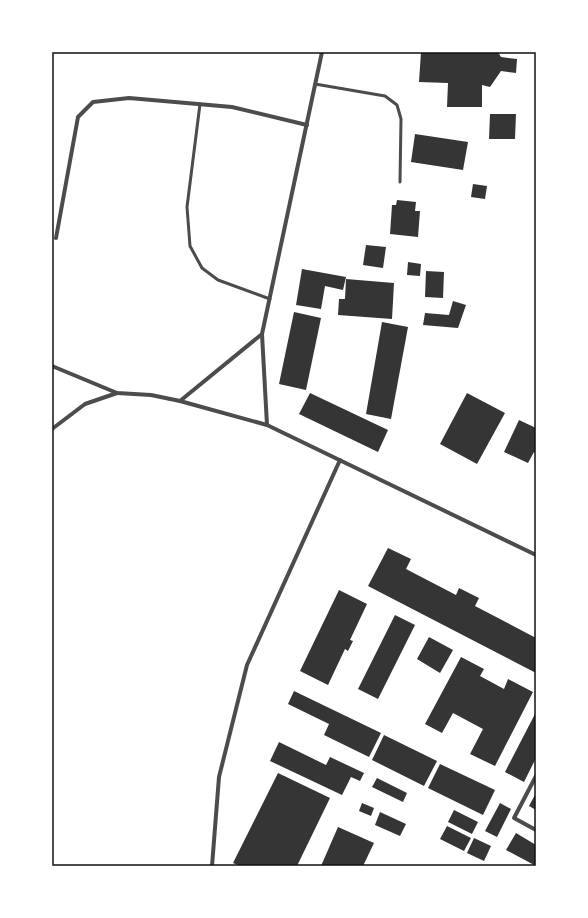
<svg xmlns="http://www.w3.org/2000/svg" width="588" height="918" font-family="Lato,sans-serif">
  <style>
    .building { fill: #353535 }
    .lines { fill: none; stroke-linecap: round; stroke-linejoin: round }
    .service { stroke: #4c4c4c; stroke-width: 3 }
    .minor { stroke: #4c4c4c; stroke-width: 4 }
    .neatline { fill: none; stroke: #111; stroke-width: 1.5 }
  </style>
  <rect width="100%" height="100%" fill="#fff"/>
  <g class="building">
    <path d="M421,52h77l3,5 16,2 -1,14 -15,-2 -11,16 -8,-2v22h-35l1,-24 -29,-1z"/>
    <path d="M490,114h26l-1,25h-26z"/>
    <path d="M415,134l53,8 -5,28 -52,-8z"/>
    <path d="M473,184l14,2 -2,13 -14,-2z"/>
    <path d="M397,200l19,2 -1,9h5l-2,26 -28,-3 2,-29h4z"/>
    <path d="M366,245l20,2 -3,21 -20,-3z"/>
    <path d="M408,262l13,2 -1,12 -13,-1z"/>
    <path d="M302,269l44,8 -3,13 -18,-4 -4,23 -25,-4z"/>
    <path d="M426,271l18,1 -1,26 -18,-1z"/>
    <path d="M346,279l48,4 -2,36 -54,-4 1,-16h6z"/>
    <path d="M453,301l13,4 -8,23 -35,-3 2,-12 24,2z"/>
    <path d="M294,312l27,6 -15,72 -27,-6z"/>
    <path d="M382,322l26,5 -17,92 -25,-5z"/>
    <path d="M310,393l78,37 -10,22 -79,-38z"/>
    <path d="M467,393l38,20 -28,51 -37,-20z"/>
    <path d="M519,420l17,8v25l-2,-1 -6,11 -24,-11z"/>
    <path d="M388,548l23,11 -5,10 50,26 3,-7 20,10 -4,8 61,32v35l-168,-87z"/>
    <path d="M339,590l28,14 -17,36 3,1 -5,10 -3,-2 -17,36 -28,-14z"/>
    <path d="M395,615l20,10 -37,74 -20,-10z"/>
    <path d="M429,637l24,13 -13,23 -23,-14z"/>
    <path d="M461,657l23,12 -4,7 24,13 4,-10 25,13 -38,74 -25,-12 13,-25 -30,-16 -11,20 -17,-9z"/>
    <path d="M294,691l87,42 -12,24 -45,-22 5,-11 -41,-20z"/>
    <path d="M536,712v46l-12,24 -19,-10z"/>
    <path d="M384,735l53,26 -13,25 -52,-26z"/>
    <path d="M279,742l47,23 4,-8 34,16 -4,8 -9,-4 -9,18 -72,-34z"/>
    <path d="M440,764l55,26 -12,25 -55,-27z"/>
    <path d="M278,773l52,25 -33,68h-57l-7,-3z"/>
    <path d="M377,778l30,15 -4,9 -31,-15z"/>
    <path d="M536,793v17l-7,-4z"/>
    <path d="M362,803l12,5 -3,8 -12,-5z"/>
    <path d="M500,803l11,6 -14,28 -12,-6z"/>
    <path d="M454,810l24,12 -6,12 -24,-12z"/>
    <path d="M380,812l26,12 -6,12 -25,-11z"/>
    <path d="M447,826l24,12 -7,13 -24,-12z"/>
    <path d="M338,827l36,16 -11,23h-42z"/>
    <path d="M516,833l20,12v21l-30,-16z"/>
    <path d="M474,838l17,8 -7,15 -17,-8z"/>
  </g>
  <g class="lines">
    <g class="service">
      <path d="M315,84l70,12 12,9 4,14 -1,63"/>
      <path d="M200,104l-13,103 3,39 12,22 16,12 52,19"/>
    </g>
    <g class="minor">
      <path d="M56,238l22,-121 15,-15 36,-4 103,9 75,18"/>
      <path d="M262,334l5,91"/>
      <path d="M52,366l65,27 34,2 29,6 87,24 269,130"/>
      <path d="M180,401l82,-67 60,-282"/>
      <path d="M52,429l33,-25 32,-11"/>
      <path d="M536,776l-22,42 22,12"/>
      <path d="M212,866l7,-89 28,-112 93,-205"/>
    </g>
  </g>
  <rect width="588" height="918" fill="none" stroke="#ffffff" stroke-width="106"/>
  <rect x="53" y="53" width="482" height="812" class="neatline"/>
</svg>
